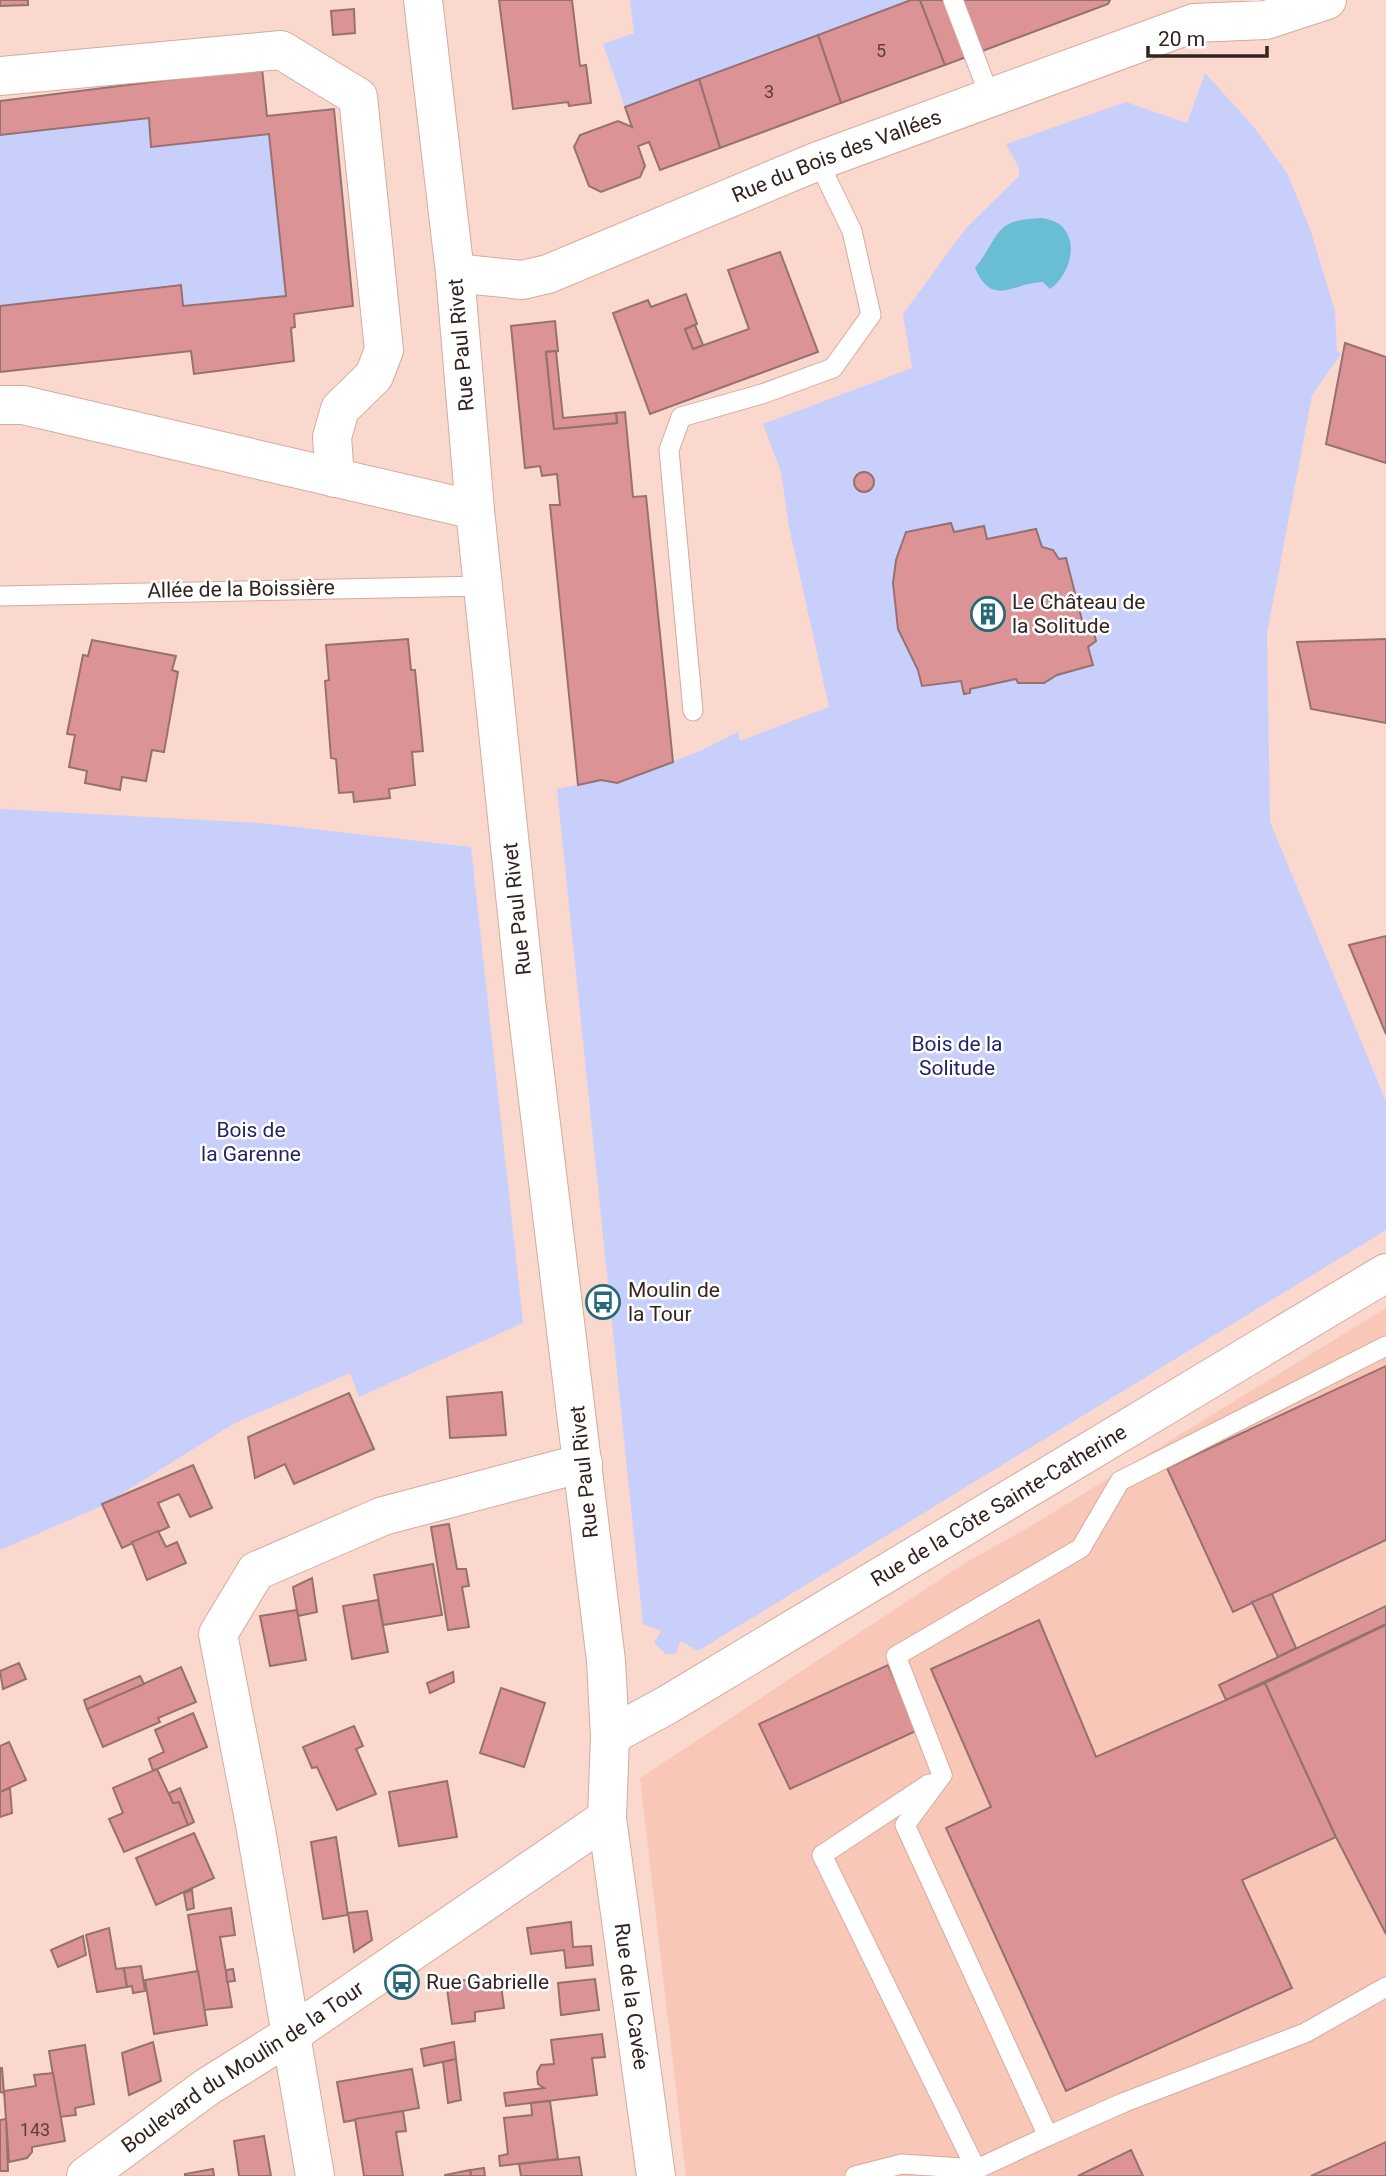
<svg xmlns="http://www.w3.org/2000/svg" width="1386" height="2176" font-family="Roboto,sans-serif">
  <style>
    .built { fill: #f9c7b8 }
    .green { fill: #c8cffb }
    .water { fill: #69bdd4 }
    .building { fill: #db9395; stroke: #977070; stroke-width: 2 }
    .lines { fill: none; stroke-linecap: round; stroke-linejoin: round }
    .service-casing { stroke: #d3ab9f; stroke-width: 21 }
    .minor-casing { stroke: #d3ab9f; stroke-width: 40 }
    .tertiary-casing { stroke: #d3ab9f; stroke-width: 40 }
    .service { stroke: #fff; stroke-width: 19 }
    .minor { stroke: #fff; stroke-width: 38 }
    .tertiary { stroke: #fff; stroke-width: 38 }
    .labels { text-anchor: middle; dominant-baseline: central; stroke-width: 5; stroke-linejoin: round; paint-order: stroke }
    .number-label { font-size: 18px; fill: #5d403c }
    .street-label { font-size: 21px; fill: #33241f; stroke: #fff }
    .poi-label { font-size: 21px; fill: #33241f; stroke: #fff; text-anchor: start }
    .park-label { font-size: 21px; fill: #252469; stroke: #fff }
  </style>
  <rect width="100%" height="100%" fill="#fad8ce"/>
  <path class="built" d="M1386,1308v868h-700l-46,-398 325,-215 66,-37z"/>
  <g class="green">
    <path d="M630,0h281l-286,107 -22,-63 31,-11z"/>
    <path d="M1205,73l48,53 34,47 23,56 25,82 2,40 4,3 -29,41 -45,239 3,188 116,279v129l-688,421 -17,-10 -6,13h-9l-12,-11 7,-12 -18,-7 -86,-835 45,-9 15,3 83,-32 38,-19 2,9 89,-34 -40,-180 -8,-55 -18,-48 149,-56 -9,-54 63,-86 53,-52v-8l-13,-24 120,-42 61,21z"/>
    <path d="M149,118l3,29 117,-13 17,162 -103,10 -2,-20 -181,20v-171z"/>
    <path d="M0,809l260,14 211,24 52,476 -164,74 -9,-24 -115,50 -133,83 -102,44z"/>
  </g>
  <path class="water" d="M1042,218c5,1 13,3 17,6 22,17 10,52 -9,65l-7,-7c-31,1 -50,26 -68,-14 27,-34 17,-48 67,-50z"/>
  <g class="building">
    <path d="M0,0h28v5l-28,1z"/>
    <path d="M499,0h73l8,66 6,-1 5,38 -22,3 -1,-4 -55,7z"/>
    <path d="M911,0h9l25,65 -104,38 -23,-68z"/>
    <path d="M920,0h190l-2,4 -163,61z"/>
    <path d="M354,9l1,24 -22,2 -2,-24z"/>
    <path d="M818,35l23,68 -121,45 -21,-69z"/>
    <path d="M262,68l5,48 67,-7 19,197 -59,8 1,13 -4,1 3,33 -100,13 -3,-23 -191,21v-66l181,-21 2,21 103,-10 -17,-162 -118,13 -2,-29 -149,17v-34z"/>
    <path d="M699,79l21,69 -60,22 -11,-28 -11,4 7,20 -5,11 -39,15 -12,-6 -15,-39 6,-12 38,-14 14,6 -7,-20z"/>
    <path d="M780,252l38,100 -168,62 -37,-101 35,-13 3,7 35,-13 11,30 -12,5 8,20 56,-20 -21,-59z"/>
    <path d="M555,321l3,30 -12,1 8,77 63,-6 -1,-10 9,-1 8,85 13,-1 27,266 -56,21 -16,-3 -23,5 -28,-280h10l-3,-31 -15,2 -2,-10 -15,2 -14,-142z"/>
    <path d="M695,325l8,20 -10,4 -8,-20z"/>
    <path d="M1345,343l41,14v106l-60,-19z"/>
    <path d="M556,351l7,67 53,-5 1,10 -63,6 -8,-77z"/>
    <circle cx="864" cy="482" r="10"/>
    <path d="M951,523l3,9 30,-6 3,13 49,-10 6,18 11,3 6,9 7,-1 17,66 9,1 4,16 -8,6 5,18 -36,10 -13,8h-26l-2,-4 -46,10v4l-6,1 -3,-13 -39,5 -4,-16 -20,-41 -5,-46 3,-23 10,-28z"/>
    <path d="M408,639l3,31h4l8,81 -11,1 3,33 -26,4 1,9 -36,4 -1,-10 -14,1 -3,-34 -5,-1 -6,-77 4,-1 -3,-35z"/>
    <path d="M1386,639v84l-75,-14 -14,-67z"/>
    <path d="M92,640l84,16 -4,14 6,2 -14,80 -12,-2 -6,31 -24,-4 -2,13 -35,-7 2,-12 -18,-4 6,-32 -8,-1 16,-79 5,1z"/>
    <path d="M1386,936v98l-37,-89z"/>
    <path d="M1386,1366v174l-153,72 -66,-144z"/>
    <path d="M502,1392l4,43 -56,3 -3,-41z"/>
    <path d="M349,1393l25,56 -80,35 -9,-20 -30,14 -7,-41z"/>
    <path d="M193,1465l19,43 -22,9 -11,-23 -21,9 11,24 -47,21 -20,-44z"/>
    <path d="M449,1524l8,45h9l3,17 -7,1 7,40 -21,3 -17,-103z"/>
    <path d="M158,1531l8,16 11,-5 9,21 -39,17 -15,-38z"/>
    <path d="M433,1564l9,51 -59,10 -9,-50z"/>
    <path d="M312,1578l5,34 -19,4 -5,-29z"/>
    <path d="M1272,1594l24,54 -18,9 -26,-55z"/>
    <path d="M378,1600l10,52 -36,7 -9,-53z"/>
    <path d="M1386,1606v18l-160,76 -7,-15z"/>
    <path d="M297,1610l9,50 -36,6 -10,-50z"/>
    <path d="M1039,1620l57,137 169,-74 71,154 -94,43 50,108 -226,103 -120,-263 45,-21 -60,-138z"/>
    <path d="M1386,1625v309l-50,-97 -71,-154z"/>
    <path d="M19,1663l7,16 -23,10 -3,-18z"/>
    <path d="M888,1665l30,65 -128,59 -31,-65z"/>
    <path d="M181,1667l15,35 -38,16 2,4 -57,25 -16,-38z"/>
    <path d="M453,1672l1,10 -24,11 -3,-10z"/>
    <path d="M140,1676l4,8 -57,25 -3,-9z"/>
    <path d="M501,1688l44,15 -21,64 -44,-14z"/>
    <path d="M193,1713l14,34 -54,24 -4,-12 15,-7 -9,-22z"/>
    <path d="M354,1726l9,20 -7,3 20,45 -39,16 -20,-43 -5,1 -9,-21z"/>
    <path d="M9,1742l17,38 -26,12v-46z"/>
    <path d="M157,1769l16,34 6,-1 9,23 -64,27 -15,-33 14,-6 -10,-25z"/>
    <path d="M447,1781l10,56 -58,9 -10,-54z"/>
    <path d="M10,1788l2,25 -12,4v-25z"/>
    <path d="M180,1788l14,34 -6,3 -9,-23 -6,1 -4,-10z"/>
    <path d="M194,1833l20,45 -58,27 -20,-47z"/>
    <path d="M336,1837l12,78 -25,4 -12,-77z"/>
    <path d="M192,1890l2,18 -7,2 -3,-17z"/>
    <path d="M231,1908l4,27 -15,2 12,70 -28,3 -16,-95z"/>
    <path d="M367,1911l5,29 -18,12 -6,-39z"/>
    <path d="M571,1922l2,25 18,-1 2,19 -27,3 -2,-18 -33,4 -4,-26z"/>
    <path d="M109,1928l7,41 8,-1 3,19 -30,5 -11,-57z"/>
    <path d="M83,1936l3,19 -28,12 -7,-17z"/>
    <path d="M141,1966l4,25 -12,2 -1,-7 -5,1 -3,-19z"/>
    <path d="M233,1969l2,12 -8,1 -1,-12z"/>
    <path d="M198,1971l9,54 -53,9 -9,-54z"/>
    <path d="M500,1977l4,31 -29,4v9l-23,3 -6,-42z"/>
    <path d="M595,1979l4,31 -38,5 -3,-32z"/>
    <path d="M602,2034l3,23 -13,1 5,37 -91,11 -2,-13 40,-5 -6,-4 -1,-12 4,-7 13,-1 -3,-24z"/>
    <path d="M153,2042l8,39 -32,14 -7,-42z"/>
    <path d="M454,2042l2,17 -32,7 -3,-17z"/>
    <path d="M85,2045l9,59 -19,4 1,7 -16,2 -11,-66z"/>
    <path d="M456,2059l5,41 -13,3 -5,-41z"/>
    <path d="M0,2068h2l2,25 -4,-1z"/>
    <path d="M412,2069l7,39 -75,14 -7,-40z"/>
    <path d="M53,2073l12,68 -33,6v5l-5,6 -18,4 -5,-71 32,-5 -2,-11z"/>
    <path d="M550,2101l8,58 -58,7 -1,-10 9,-2 -4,-36 28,-3 -1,-12z"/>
    <path d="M403,2111l3,20 -10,1 7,44h-39l-9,-57z"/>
    <path d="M6,2119l2,52h-8v-51z"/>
    <path d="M264,2136l7,40h-32l-5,-35z"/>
    <path d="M1386,2142v34h-75z"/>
    <path d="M1131,2150l12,26h-65z"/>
    <path d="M579,2157l3,19h-61l-2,-12z"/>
    <path d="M484,2168l1,8h-14l-1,-6z"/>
    <path d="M213,2169l1,7h-29v-2z"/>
    <path d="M470,2170l1,6h-26v-1z"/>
  </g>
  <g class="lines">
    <g class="service-casing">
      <g id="service">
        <path d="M953,0l37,97"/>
        <path d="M0,596l482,-10"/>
        <path d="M693,711l-24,-261 12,-33 81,-23 71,-26 38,-53 -19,-84 -34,-70"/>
        <path d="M942,1775l-46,-119 185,-108 39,-67 266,-135"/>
        <path d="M942,1775l-37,50 143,311 -86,40"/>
        <path d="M929,1784l-107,71 154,314"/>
        <path d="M1048,2136l77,-34 180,-69 81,-46"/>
        <path d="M855,2176l47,-12 74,5"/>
      </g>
    </g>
    <g class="minor-casing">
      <g id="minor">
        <path d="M0,76l281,-26 77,47 26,253 -10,26 -34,33 -8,28 3,41"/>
        <path id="s1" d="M455,273l67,7 26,-6 270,-113 376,-138 72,-3 61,-20"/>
        <path d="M0,405h23l452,105"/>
        <path id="s2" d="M610,1736l57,-31 719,-432"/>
        <path id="s3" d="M607,1818l49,358"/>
        <path d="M315,2176l-59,-346 -38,-196 38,-63 127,-55 200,-53"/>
      </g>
    </g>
    <g class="tertiary-casing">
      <g id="tertiary">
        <path id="s4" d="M86,2176l121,-89 83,-52 317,-217 3,-82 -4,-75 -80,-661 -51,-490 -20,-237 -32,-273"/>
      </g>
    </g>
    <use href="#service" class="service"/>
    <use href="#minor" class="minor"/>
    <use href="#tertiary" class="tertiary"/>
  </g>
  <defs>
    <g id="building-ring" transform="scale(1.75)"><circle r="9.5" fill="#fff" stroke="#246879" stroke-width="1.5"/><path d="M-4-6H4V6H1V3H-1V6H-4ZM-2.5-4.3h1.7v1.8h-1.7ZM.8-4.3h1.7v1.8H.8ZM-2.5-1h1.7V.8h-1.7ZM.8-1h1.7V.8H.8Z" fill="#246879"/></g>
    <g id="bus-ring" transform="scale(1.75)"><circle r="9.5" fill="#fff" stroke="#246879" stroke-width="1.5"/><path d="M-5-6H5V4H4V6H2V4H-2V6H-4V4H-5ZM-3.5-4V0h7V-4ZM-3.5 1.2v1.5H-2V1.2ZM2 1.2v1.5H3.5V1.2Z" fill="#246879"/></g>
  </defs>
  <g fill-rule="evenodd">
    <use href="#building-ring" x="988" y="614"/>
    <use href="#bus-ring" x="603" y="1302"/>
    <use href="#bus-ring" x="402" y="1982"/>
  </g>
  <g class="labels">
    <g class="number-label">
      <text x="881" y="50">5</text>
      <text x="769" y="91">3</text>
      <text x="35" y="2129">143</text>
    </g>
    <g class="street-label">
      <text stroke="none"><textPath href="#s1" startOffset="406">Rue du Bois des Vallées</textPath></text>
      <text transform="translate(461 345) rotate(-95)">Rue Paul Rivet</text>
      <text transform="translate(241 589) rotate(-1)">Allée de la Boissière</text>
      <text transform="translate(517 909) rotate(-96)">Rue Paul Rivet</text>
      <text transform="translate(584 1472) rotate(-96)">Rue Paul Rivet</text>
      <text stroke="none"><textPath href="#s2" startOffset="452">Rue de la Côte Sainte-Catherine</textPath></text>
      <text stroke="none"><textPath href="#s3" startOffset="180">Rue de la Cavée</textPath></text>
      <text stroke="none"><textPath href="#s4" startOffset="191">Boulevard du Moulin de la Tour</textPath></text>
    </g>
    <g class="poi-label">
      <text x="1012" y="602">Le Château de<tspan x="1012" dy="24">la Solitude</tspan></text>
      <text x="628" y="1290">Moulin de<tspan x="628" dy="24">la Tour</tspan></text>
      <text x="426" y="1982">Rue Gabrielle</text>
    </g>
    <g class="park-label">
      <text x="957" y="1044">Bois de la<tspan x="957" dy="24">Solitude</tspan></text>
      <text x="251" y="1130">Bois de<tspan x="251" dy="24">la Garenne</tspan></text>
    </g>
  </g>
  <path d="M1148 46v10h119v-10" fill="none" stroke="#33241f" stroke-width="3.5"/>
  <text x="1158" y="46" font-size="21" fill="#33241f" stroke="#ffffff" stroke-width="5" paint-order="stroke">20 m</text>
</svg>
